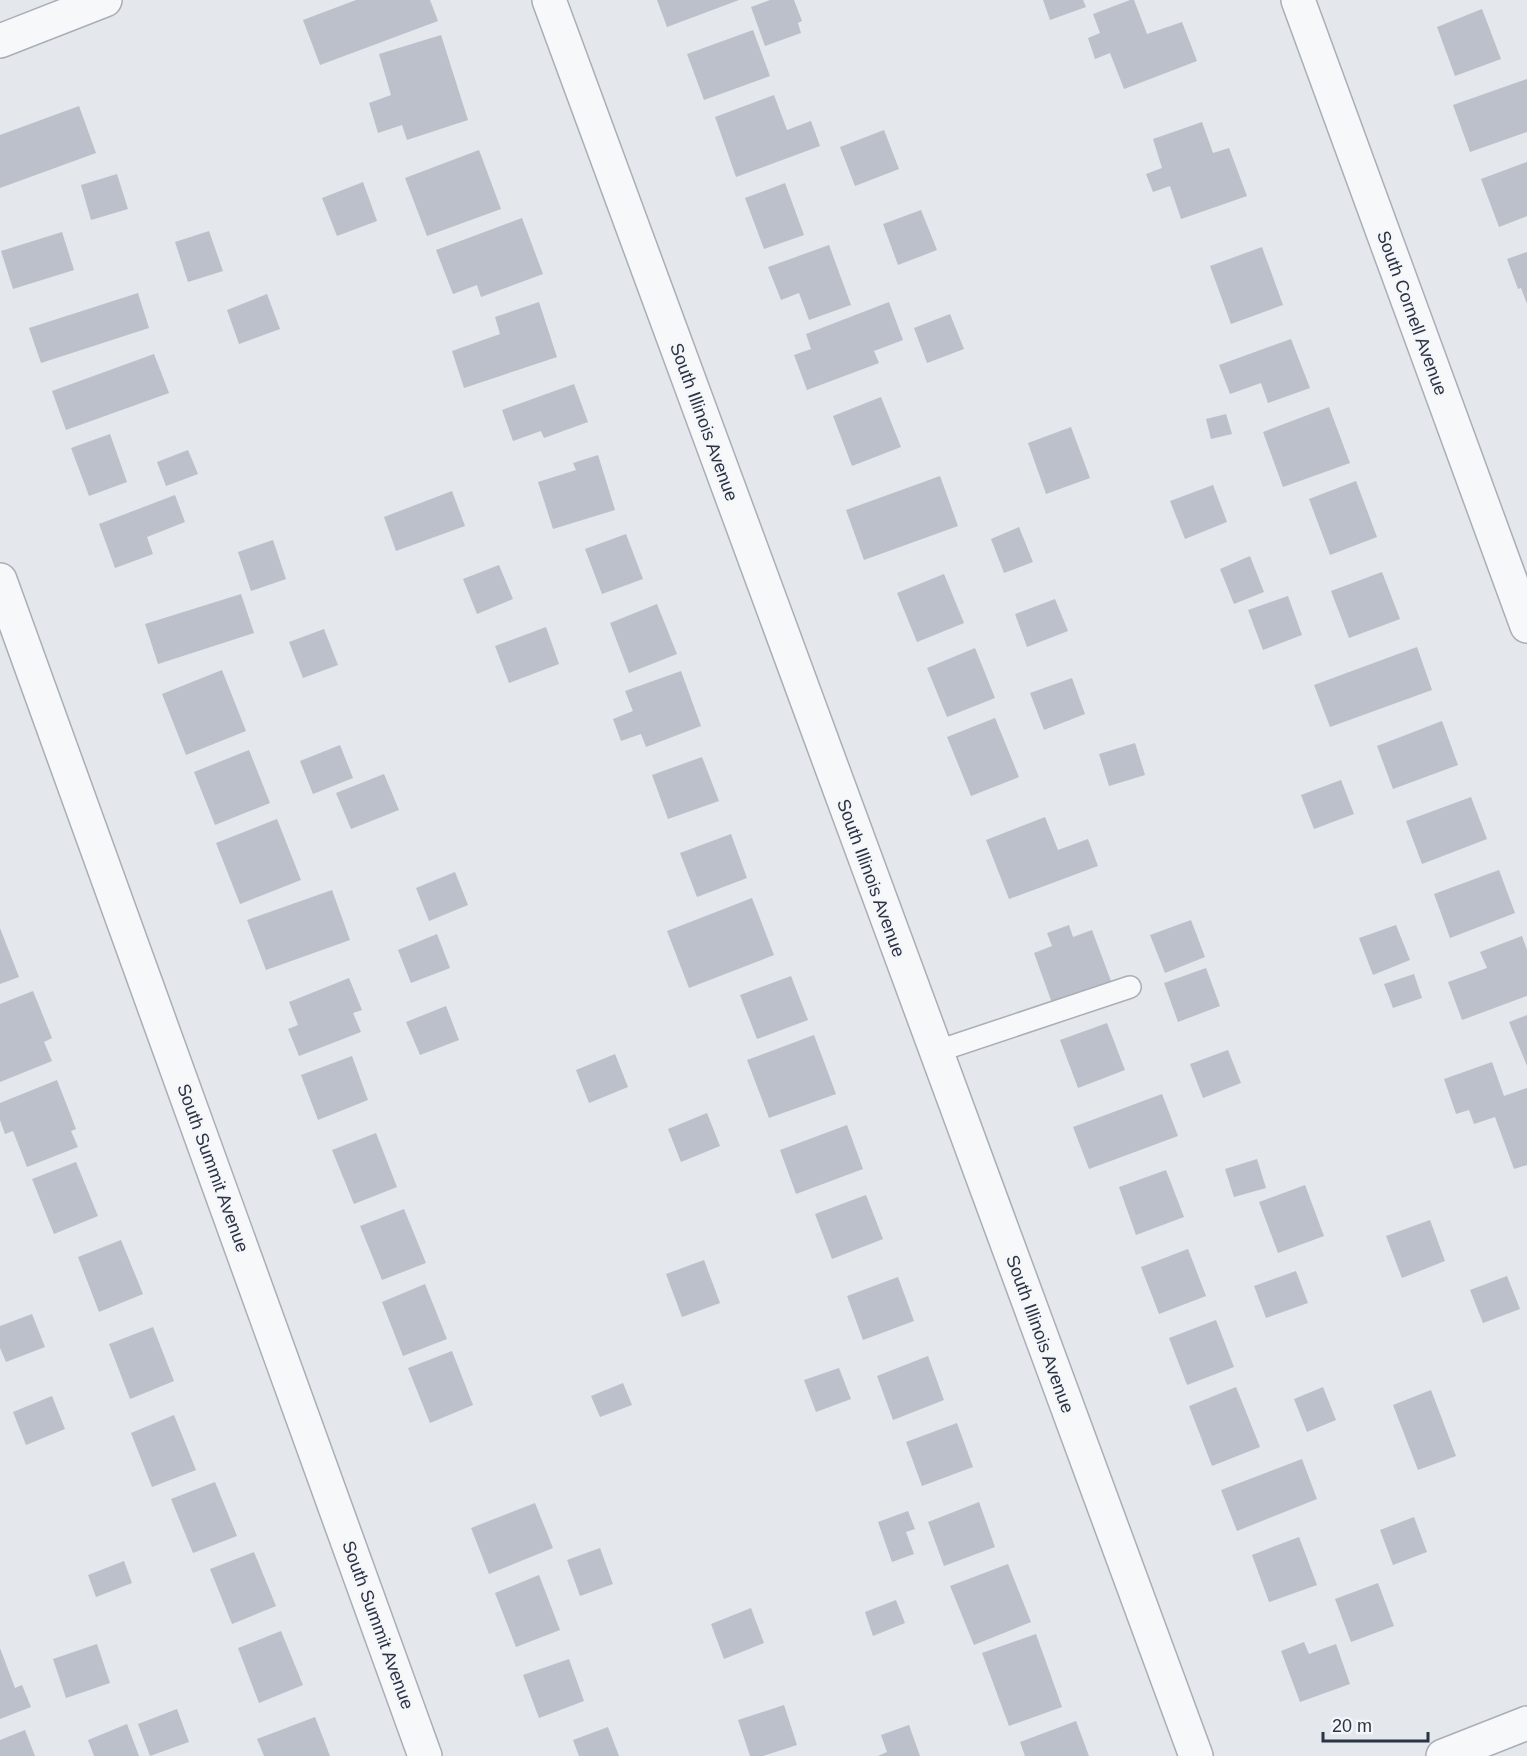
<svg xmlns="http://www.w3.org/2000/svg" width="1527" height="1756" font-family="Arial,sans-serif">
  <style>
    .building { fill: #bbc0ca }
    .lines { fill: none; stroke-linecap: round; stroke-linejoin: round }
    .lane-casing { stroke: #a9aeb7; stroke-width: 24 }
    .street-casing { stroke: #a9aeb7; stroke-width: 36 }
    .lane { stroke: #f7f8fa; stroke-width: 21 }
    .street { stroke: #f7f8fa; stroke-width: 33 }
    .labels { text-anchor: middle; dominant-baseline: central; stroke-width: 4.5; stroke-linejoin: round; paint-order: stroke }
    .street-label { font-size: 18px; fill: #2b3445; stroke: #f4f6f9 }
  </style>
  <rect width="100%" height="100%" fill="#e4e7ec"/>
  <g class="building">
    <path d="M356,0h74l8,21 -118,44 -17,-45z"/>
    <path d="M657,0h82l-72,27z"/>
    <path d="M770,0h24l8,21 -4,2 3,10 -36,13 -14,-39z"/>
    <path d="M1043,0h40l3,7 -36,13z"/>
    <path d="M1130,0h4l13,34 35,-12 15,39 -73,28 -14,-36 -15,6 -7,-21 12,-5 -7,-19z"/>
    <path d="M1482,9l19,50 -46,17 -18,-49z"/>
    <path d="M753,30l17,46 -66,24 -17,-46z"/>
    <path d="M441,35l27,85 -61,20 -5,-15 -24,8 -9,-30 22,-8 -12,-41z"/>
    <path d="M1527,79v53l-57,20 -17,-47z"/>
    <path d="M774,95l13,35 24,-9 9,25 -84,31 -21,-60z"/>
    <path d="M79,106l17,47 -96,35v-53z"/>
    <path d="M1202,122l11,31 16,-5 18,48 -66,23 -11,-33 -17,6 -7,-18 16,-6 -9,-29z"/>
    <path d="M884,130l15,39 -44,17 -15,-39z"/>
    <path d="M479,150l22,59 -74,27 -22,-58z"/>
    <path d="M1527,162v54l-28,11 -18,-48z"/>
    <path d="M117,174l11,35 -37,11 -10,-35z"/>
    <path d="M363,182l14,39 -40,15 -15,-38z"/>
    <path d="M785,183l19,52 -40,14 -19,-51z"/>
    <path d="M921,210l16,40 -39,15 -15,-41z"/>
    <path d="M522,218l21,56 -62,23 -4,-12 -24,9 -17,-44z"/>
    <path d="M209,231l14,40 -35,11 -13,-40z"/>
    <path d="M62,232l12,38 -61,19 -12,-38z"/>
    <path d="M829,245l22,60 -42,15 -10,-27 -18,7 -13,-33z"/>
    <path d="M1262,247l21,58 -52,19 -21,-58z"/>
    <path d="M1527,252v52l-6,-16 -3,1 -11,-30z"/>
    <path d="M138,293l11,35 -108,35 -12,-35z"/>
    <path d="M267,294l13,35 -41,15 -12,-34z"/>
    <path d="M539,302l18,55 -93,31 -12,-37 48,-17 -5,-17z"/>
    <path d="M889,302l14,38 -29,11 5,12 -72,27 -13,-35 17,-6 -5,-15z"/>
    <path d="M950,314l14,35 -37,14 -13,-35z"/>
    <path d="M1291,339l19,49 -42,15 -7,-20 -31,11 -11,-29z"/>
    <path d="M154,354l15,39 -103,37 -14,-39z"/>
    <path d="M574,384l14,38 -44,16 -3,-7 -28,10 -11,-31z"/>
    <path d="M881,397l20,50 -49,19 -19,-50z"/>
    <path d="M1329,407l21,56 -67,24 -20,-55z"/>
    <path d="M1226,414l6,20 -21,5 -5,-20z"/>
    <path d="M1071,427l19,51 -44,16 -18,-51z"/>
    <path d="M110,434l17,48 -38,14 -18,-48z"/>
    <path d="M188,450l10,24 -32,12 -9,-24z"/>
    <path d="M598,455l17,55 -62,19 -15,-47 38,-12 -3,-7z"/>
    <path d="M940,476l18,50 -94,34 -18,-50z"/>
    <path d="M1356,481l21,56 -47,18 -21,-56z"/>
    <path d="M1213,485l14,37 -42,17 -15,-38z"/>
    <path d="M452,491l13,35 -69,25 -12,-34z"/>
    <path d="M175,495l10,27 -38,15 6,17 -38,14 -16,-44z"/>
    <path d="M1019,527l14,35 -29,11 -13,-34z"/>
    <path d="M626,534l17,45 -41,15 -17,-45z"/>
    <path d="M273,540l13,39 -35,12 -13,-39z"/>
    <path d="M1250,556l14,36 -30,12 -14,-35z"/>
    <path d="M499,565l14,34 -36,15 -14,-35z"/>
    <path d="M1382,572l18,47 -51,19 -18,-47z"/>
    <path d="M944,574l20,49 -47,19 -20,-49z"/>
    <path d="M241,594l13,39 -96,31 -13,-40z"/>
    <path d="M1288,596l14,39 -39,15 -15,-40z"/>
    <path d="M1055,599l13,32 -41,16 -12,-33z"/>
    <path d="M657,604l20,50 -48,19 -19,-50z"/>
    <path d="M546,627l13,37 -50,19 -14,-37z"/>
    <path d="M324,629l14,36 -35,13 -14,-36z"/>
    <path d="M1417,647l15,43 -102,37 -16,-42z"/>
    <path d="M975,648l20,50 -48,19 -20,-49z"/>
    <path d="M222,670l24,61 -60,24 -24,-61z"/>
    <path d="M681,671l20,55 -55,21 -5,-13 -20,7 -8,-22 20,-8 -8,-20z"/>
    <path d="M1072,678l13,36 -41,16 -14,-37z"/>
    <path d="M995,718l24,59 -48,19 -24,-59z"/>
    <path d="M1442,721l16,44 -65,24 -16,-43z"/>
    <path d="M1135,743l10,32 -36,11 -10,-32z"/>
    <path d="M340,745l13,33 -40,16 -13,-33z"/>
    <path d="M249,750l21,53 -55,22 -21,-53z"/>
    <path d="M702,757l17,44 -51,18 -16,-44z"/>
    <path d="M384,774l15,36 -48,19 -15,-36z"/>
    <path d="M1341,780l13,34 -40,15 -13,-34z"/>
    <path d="M1471,797l16,42 -65,25 -16,-43z"/>
    <path d="M1045,817l13,33 30,-11 10,27 -89,33 -23,-59z"/>
    <path d="M277,819l24,61 -61,24 -24,-61z"/>
    <path d="M731,834l16,44 -50,19 -17,-44z"/>
    <path d="M1499,870l16,43 -65,25 -16,-44z"/>
    <path d="M455,872l13,33 -39,16 -13,-33z"/>
    <path d="M332,890l18,50 -84,30 -19,-50z"/>
    <path d="M752,898l22,57 -85,33 -22,-57z"/>
    <path d="M1191,920l14,37 -40,16 -15,-38z"/>
    <path d="M1069,925l4,12 19,-7 19,51 -59,22 -18,-50 18,-7 -5,-13z"/>
    <path d="M1396,925l14,35 -37,15 -14,-37z"/>
    <path d="M0,928l19,49 -19,7z"/>
    <path d="M437,934l13,34 -39,15 -13,-33z"/>
    <path d="M1522,936l5,14v46l-65,24 -14,-38 39,-14 -7,-16z"/>
    <path d="M1206,968l14,38 -42,16 -14,-39z"/>
    <path d="M1414,974l8,24 -29,10 -9,-24z"/>
    <path d="M791,976l17,44 -51,19 -17,-44z"/>
    <path d="M349,978l13,32 -9,3 8,19 -62,24 -11,-27 10,-4 -9,-23z"/>
    <path d="M33,991l19,47 -8,4 8,19 -52,21v-78z"/>
    <path d="M446,1006l13,34 -39,15 -14,-33z"/>
    <path d="M1527,1015v51l-18,-44z"/>
    <path d="M1107,1023l18,47 -47,18 -18,-48z"/>
    <path d="M814,1035l22,59 -67,24 -22,-58z"/>
    <path d="M1228,1050l13,33 -38,15 -13,-34z"/>
    <path d="M615,1054l13,33 -39,16 -13,-33z"/>
    <path d="M352,1056l16,44 -50,20 -17,-45z"/>
    <path d="M1492,1062l12,34 23,-8v77l-13,4 -19,-52 -21,7 -5,-14 -13,4 -12,-35z"/>
    <path d="M57,1080l19,49 -5,2 7,16 -51,20 -14,-36 -8,3 -5,-14v-17z"/>
    <path d="M1162,1094l16,42 -89,33 -16,-42z"/>
    <path d="M707,1113l13,33 -39,16 -13,-33z"/>
    <path d="M847,1125l16,44 -67,25 -16,-44z"/>
    <path d="M376,1133l21,54 -43,17 -22,-54z"/>
    <path d="M1257,1159l9,29 -32,9 -9,-28z"/>
    <path d="M76,1162l22,54 -44,18 -22,-55z"/>
    <path d="M1166,1170l18,47 -48,18 -17,-48z"/>
    <path d="M1305,1185l19,51 -46,17 -19,-51z"/>
    <path d="M866,1195l17,44 -51,20 -17,-45z"/>
    <path d="M404,1209l22,54 -44,17 -22,-54z"/>
    <path d="M1430,1220l15,41 -43,17 -16,-42z"/>
    <path d="M121,1240l22,54 -44,18 -21,-55z"/>
    <path d="M1188,1249l18,47 -47,18 -18,-47z"/>
    <path d="M704,1260l16,43 -38,14 -16,-43z"/>
    <path d="M1296,1271l12,32 -42,15 -12,-32z"/>
    <path d="M1507,1276l13,33 -37,14 -13,-33z"/>
    <path d="M898,1277l16,44 -51,19 -16,-44z"/>
    <path d="M425,1284l22,55 -44,17 -21,-54z"/>
    <path d="M32,1314l13,33 -39,15 -6,-14v-22z"/>
    <path d="M1216,1320l18,47 -47,18 -18,-47z"/>
    <path d="M153,1327l21,54 -44,18 -21,-55z"/>
    <path d="M452,1351l21,54 -43,18 -22,-55z"/>
    <path d="M928,1356l16,44 -51,20 -16,-44z"/>
    <path d="M839,1368l12,31 -35,13 -12,-32z"/>
    <path d="M623,1383l9,22 -32,12 -9,-21z"/>
    <path d="M1236,1387l24,60 -48,19 -23,-60z"/>
    <path d="M1323,1387l13,33 -29,12 -13,-33z"/>
    <path d="M1431,1390l25,66 -38,14 -25,-65z"/>
    <path d="M52,1396l13,33 -39,16 -13,-33z"/>
    <path d="M174,1415l22,55 -44,17 -21,-54z"/>
    <path d="M957,1423l16,44 -51,19 -16,-44z"/>
    <path d="M1302,1459l15,40 -80,32 -16,-41z"/>
    <path d="M215,1482l22,54 -44,17 -22,-54z"/>
    <path d="M979,1502l16,45 -51,19 -16,-44z"/>
    <path d="M535,1503l18,45 -64,26 -18,-46z"/>
    <path d="M908,1511l7,18 -9,3 8,22 -22,8 -14,-40z"/>
    <path d="M1414,1517l13,35 -34,13 -13,-35z"/>
    <path d="M1299,1537l18,48 -48,17 -17,-47z"/>
    <path d="M600,1548l13,36 -33,12 -13,-36z"/>
    <path d="M254,1552l22,54 -44,18 -22,-55z"/>
    <path d="M124,1561l8,22 -36,14 -8,-22z"/>
    <path d="M1008,1564l23,58 -57,23 -24,-59z"/>
    <path d="M539,1575l21,55 -44,17 -21,-54z"/>
    <path d="M1378,1583l16,43 -43,16 -16,-43z"/>
    <path d="M896,1600l9,23 -32,13 -8,-24z"/>
    <path d="M751,1608l13,35 -40,16 -13,-35z"/>
    <path d="M281,1631l22,54 -44,18 -21,-55z"/>
    <path d="M1036,1634l26,73 -53,19 -27,-73z"/>
    <path d="M1304,1642l5,12 27,-10 14,40 -50,18 -19,-51z"/>
    <path d="M97,1644l13,39 -44,15 -13,-39z"/>
    <path d="M0,1648l15,40 7,-3 9,22 -31,12z"/>
    <path d="M569,1659l15,42 -45,17 -16,-43z"/>
    <path d="M784,1705l13,40 -34,11h-13l-12,-36z"/>
    <path d="M177,1709l12,33 -39,14 -12,-32z"/>
    <path d="M315,1717l15,39h-66l-7,-17z"/>
    <path d="M1076,1721l13,35h-64l-5,-14z"/>
    <path d="M127,1724l12,32h-45l-6,-16z"/>
    <path d="M909,1725l11,31h-42l9,-4 -6,-17z"/>
    <path d="M608,1727l11,29h-40l-6,-16z"/>
    <path d="M25,1730l10,26h-35v-16z"/>
  </g>
  <g class="lines">
    <g class="lane-casing">
      <path id="lane" d="M935,1052l195,-65"/>
    </g>
    <g class="street-casing">
      <g id="street">
        <path d="M549,0l647,1756"/>
        <path d="M1298,0l229,626"/>
        <path d="M0,41l105,-41"/>
        <path d="M0,580l425,1176"/>
        <path d="M1443,1756l84,-33"/>
      </g>
    </g>
    <use href="#lane" class="lane"/>
    <use href="#street" class="street"/>
  </g>
  <g class="labels">
    <g class="street-label">
      <text transform="translate(1412 313) rotate(70)">South Cornell Avenue</text>
      <text transform="translate(704 422) rotate(70)">South Illinois Avenue</text>
      <text transform="translate(871 878) rotate(70)">South Illinois Avenue</text>
      <text transform="translate(213 1168) rotate(70)">South Summit Avenue</text>
      <text transform="translate(1040 1334) rotate(70)">South Illinois Avenue</text>
      <text transform="translate(378 1625) rotate(70)">South Summit Avenue</text>
    </g>
  </g>
  <path d="M1323 1732v9h105v-9" fill="none" stroke="#2b3445" stroke-width="3"/>
  <text x="1332" y="1732" font-size="18" fill="#2b3445" stroke="#f4f6f9" stroke-width="4.5" paint-order="stroke">20 m</text>
</svg>
